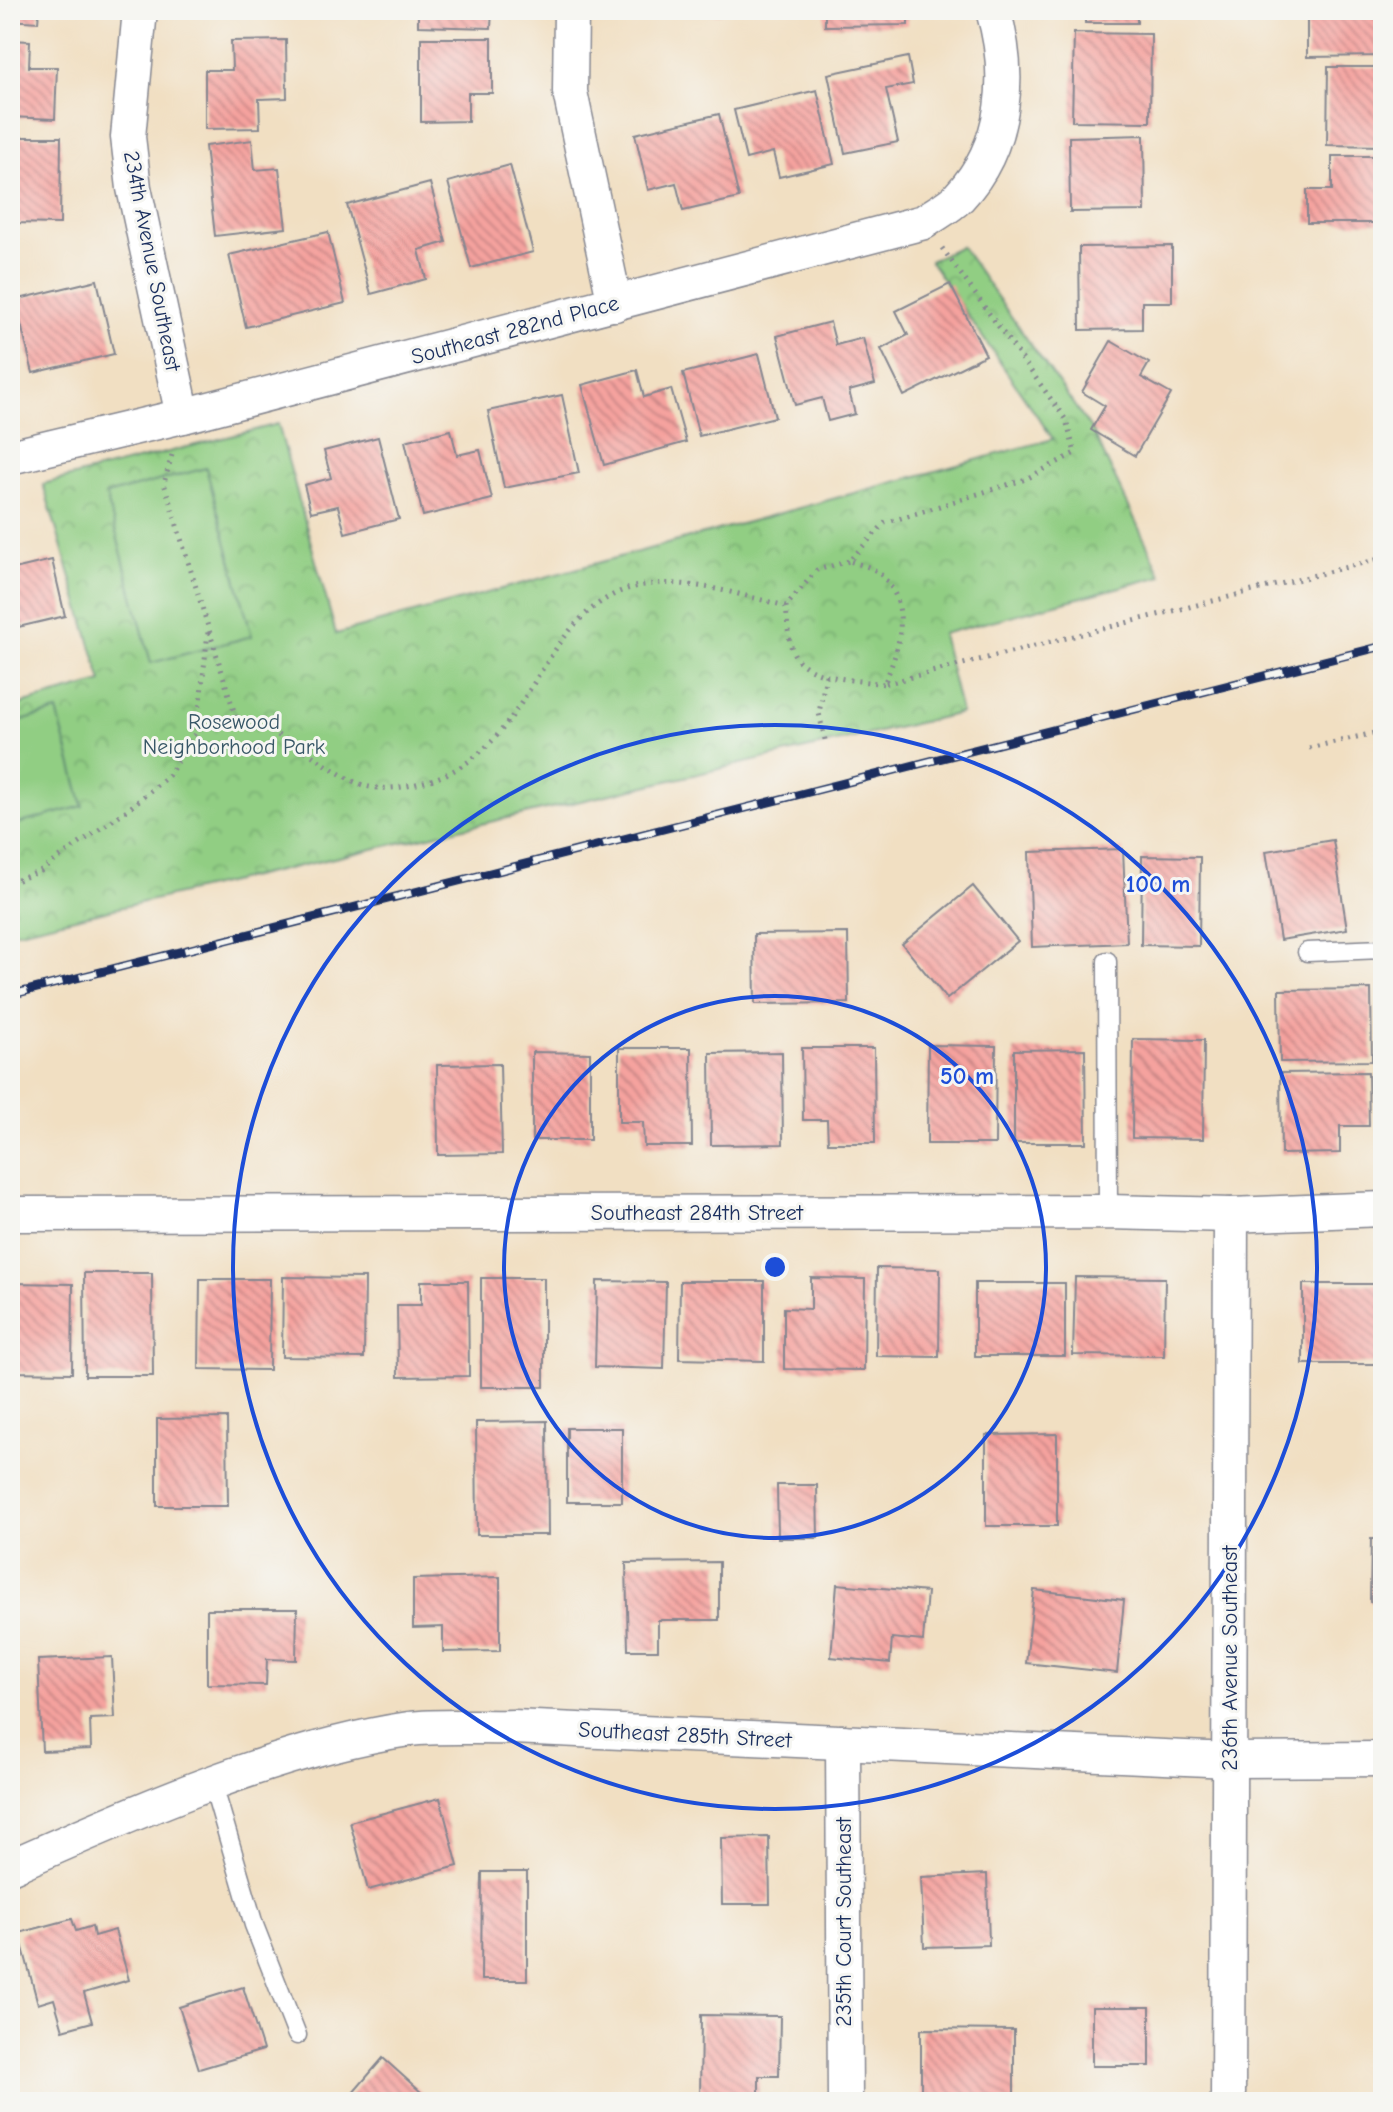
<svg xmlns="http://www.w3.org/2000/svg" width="1393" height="2112" font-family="'Comic Neue',sans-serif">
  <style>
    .park { fill: url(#park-crowns); stroke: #567e70; stroke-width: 2 }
    .pitch { fill: #91ce83; stroke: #567e70; stroke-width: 2 }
    .building { fill: url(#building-back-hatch) }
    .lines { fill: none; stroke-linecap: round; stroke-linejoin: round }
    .service-casing { stroke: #868790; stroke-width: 21 }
    .minor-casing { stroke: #868790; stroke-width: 37 }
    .path { stroke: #868790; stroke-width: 5; stroke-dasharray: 2 6; stroke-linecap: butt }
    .service { stroke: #fff; stroke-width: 18 }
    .minor { stroke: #fff; stroke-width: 34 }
    .rail-casing { stroke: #1b2f5e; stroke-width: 9 }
    .rail { stroke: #f6f6f2; stroke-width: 6; stroke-dasharray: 18; stroke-linecap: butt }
    .ring { fill: none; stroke: #1d4ed8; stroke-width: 4 }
    .labels { text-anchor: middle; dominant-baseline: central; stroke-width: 6; stroke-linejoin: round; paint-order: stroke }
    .street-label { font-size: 22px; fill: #1b2f5e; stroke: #f6f6f2 }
    .park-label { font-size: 22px; fill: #385767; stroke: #f6f6f2 }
    .centre { fill: #1d4ed8; stroke: #f6f6f2; stroke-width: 4 }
    .ring-label { font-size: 24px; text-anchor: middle; font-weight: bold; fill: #1d4ed8; stroke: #f6f6f2; stroke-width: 6; stroke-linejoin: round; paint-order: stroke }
  </style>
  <defs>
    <pattern id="park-crowns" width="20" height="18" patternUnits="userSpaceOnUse" patternTransform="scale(2)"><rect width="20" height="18" fill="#91ce83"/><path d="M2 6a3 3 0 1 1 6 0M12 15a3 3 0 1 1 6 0" fill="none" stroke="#7cb174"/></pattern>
    <pattern id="building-back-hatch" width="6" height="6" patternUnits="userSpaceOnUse" patternTransform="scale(2)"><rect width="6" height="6" fill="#f5a29e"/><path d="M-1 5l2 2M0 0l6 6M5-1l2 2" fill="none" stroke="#c68484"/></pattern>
  </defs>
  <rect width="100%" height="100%" fill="#f6f6f2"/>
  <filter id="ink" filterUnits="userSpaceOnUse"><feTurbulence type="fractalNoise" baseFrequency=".0125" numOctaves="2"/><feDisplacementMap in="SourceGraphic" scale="16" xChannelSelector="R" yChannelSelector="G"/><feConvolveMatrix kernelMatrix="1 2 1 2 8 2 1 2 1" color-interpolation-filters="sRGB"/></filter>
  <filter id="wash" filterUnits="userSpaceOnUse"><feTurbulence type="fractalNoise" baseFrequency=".006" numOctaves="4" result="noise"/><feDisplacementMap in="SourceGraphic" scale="32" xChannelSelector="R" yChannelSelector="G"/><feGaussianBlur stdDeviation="1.8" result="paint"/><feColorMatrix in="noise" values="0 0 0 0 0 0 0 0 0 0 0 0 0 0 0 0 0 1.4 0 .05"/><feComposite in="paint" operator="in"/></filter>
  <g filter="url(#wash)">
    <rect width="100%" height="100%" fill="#f1dfc2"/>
    <path class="park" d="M961,246l132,186 69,144 -220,58 19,79 -951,220v-226l92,-25 -59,-198 235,-60 58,210 717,-195 -123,-178z"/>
    <g class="pitch">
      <path d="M206,468l46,168 -101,27 -45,-168z"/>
      <path d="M57,711l26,95 -73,20v-102z"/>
    </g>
    <g id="blocks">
      <g class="building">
        <path d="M10,10h29l-1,12 -28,-2z"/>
        <path d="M418,10h74l-1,18 -73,-2z"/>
        <path d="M669,10h52v4l-52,-1z"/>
        <path d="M825,10h83v15l-83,1z"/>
        <rect x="1085" y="10" width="52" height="13"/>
        <path d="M1307,10h76v46l-76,1z"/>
        <path d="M1074,33l77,1 -1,88 -78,-1z"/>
        <path d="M421,38h71v55h-24v28l-47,1z"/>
        <path d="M10,40l20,1 -1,26h28l-2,52 -45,-2z"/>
        <path d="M286,40l1,58 -28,1 1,29 -55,1v-59h27l-1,-29z"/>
        <path d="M908,57l5,27 -27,5 12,53 -53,11 -17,-79z"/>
        <path d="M1328,67h55v79l-56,-1z"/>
        <path d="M817,90l17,74 -55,13 -6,-25 -27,7 -12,-49z"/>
        <path d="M719,114l20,84 -56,13 -7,-28 -28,7 -13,-56z"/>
        <path d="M1144,135l1,76 -75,1 -1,-75z"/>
        <path d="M10,137h51l-1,87 -49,-1z"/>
        <path d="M252,140l3,30 24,-2 7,60 -71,8 -10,-90z"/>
        <path d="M1332,156h51v67h-76v-33h25z"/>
        <path d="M510,165l23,87 -62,16 -23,-86z"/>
        <path d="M430,183l16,59 -27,8 7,29 -55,15 -24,-89z"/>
        <path d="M328,232l17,71 -99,24 -17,-72z"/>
        <path d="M1172,246v56h-30v27l-62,1 -1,-83z"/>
        <path d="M97,280l17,74 -81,19 -18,-73z"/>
        <path d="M950,284l36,71 -82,41 -23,-47 27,-14 -12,-24z"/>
        <path d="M830,322l6,23 27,-7 12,46 -26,7 6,23 -27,7 -6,-23 -27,7 -18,-69z"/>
        <path d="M1111,341l38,22 -8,14 30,17 -36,62 -44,-26 14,-24 -23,-14z"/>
        <path d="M759,354l16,63 -76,19 -16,-63z"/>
        <path d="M637,370l7,27 27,-8 15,53 -82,23 -22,-80z"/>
        <path d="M562,395l17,78 -75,15 -16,-77z"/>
        <path d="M451,430l6,25 23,-5 12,49 -69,17 -18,-75z"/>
        <path d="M378,437l21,82 -54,14 -7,-27 -27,6 -7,-27 27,-7 -7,-27z"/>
        <path d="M52,560l13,56 -55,13v-59z"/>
        <path d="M1333,840l14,89 -67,11 -14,-89z"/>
        <path d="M1123,849l4,94 -95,4 -3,-95z"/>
        <path d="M1142,856l58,1 -1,89 -58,-1z"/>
        <path d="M973,886l45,55 -71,58 -45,-55z"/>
        <path d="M848,933l1,70 -94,1 -1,-70z"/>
        <path d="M1371,989l1,72 -92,1 -1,-72z"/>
        <path d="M1133,1039l71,1 -1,99 -71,-1z"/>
        <path d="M928,1045l68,1 -1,98h-68z"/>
        <path d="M619,1048h72l1,98h-48l-1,-24h-24z"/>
        <path d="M802,1048h72l1,95h-47l-1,-23h-24z"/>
        <path d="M1085,1049l1,94h-72v-93z"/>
        <path d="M532,1052l58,1v87h-58z"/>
        <path d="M782,1052l1,92 -72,1 -1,-92z"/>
        <path d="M500,1064l2,90 -64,1 -1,-90z"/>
        <path d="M1368,1072l1,54h-29v27l-59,1 -1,-81z"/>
        <path d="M877,1268l63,1 -1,88 -63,-1z"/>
        <path d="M84,1273h68l1,103h-68z"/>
        <path d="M283,1277l82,1 -1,80 -82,-1z"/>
        <path d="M1075,1277l90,1 -1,78 -91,-1z"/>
        <rect x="481" y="1278" width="63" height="109"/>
        <path d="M811,1278l54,1 -1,91 -80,-1v-61l27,1z"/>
        <path d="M200,1279h70l-1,91 -70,-1z"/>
        <path d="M421,1281h47l1,95 -71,1 -1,-72h24z"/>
        <path d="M597,1281l69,1 -2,87 -69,-2z"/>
        <path d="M680,1281h84v80l-85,-2z"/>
        <path d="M10,1283l63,1 -1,89 -62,-1z"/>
        <rect x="975" y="1283" width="90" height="73"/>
        <rect x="1303" y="1284" width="80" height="80"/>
        <path d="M227,1418l1,88h-71v-87z"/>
        <path d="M547,1421l1,114h-71l-1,-113z"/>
        <rect x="567" y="1428" width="55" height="74"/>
        <path d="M1057,1434v92h-71v-91z"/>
        <path d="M777,1485h40l1,53h-40z"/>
        <path d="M1371,1539h12v63h-13z"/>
        <path d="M719,1562v58h-61v30h-30l-2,-87z"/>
        <path d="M500,1577v74l-57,1v-25l-30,1v-49z"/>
        <path d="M837,1584l90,8 -4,49 -31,-3 -2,25 -59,-6z"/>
        <path d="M1034,1590l90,10 -7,73 -91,-10z"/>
        <path d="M207,1609h90l-1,51 -29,-1 -1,26 -59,-1z"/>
        <path d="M112,1657l3,61 -25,1 1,30 -49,2 -4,-91z"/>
        <path d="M440,1798l18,68 -90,24 -18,-68z"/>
        <path d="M769,1837l1,67h-48l-1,-66z"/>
        <path d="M482,1872h45v108h-46z"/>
        <path d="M987,1874l2,71 -65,2 -3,-70z"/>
        <path d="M72,1919l4,12 16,-5 2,10 21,-6 14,50 -45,13 8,29 -29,8 -9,-31 -16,5 -19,-71z"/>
        <path d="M243,1987l20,63 -64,19 -20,-62z"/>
        <rect x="1092" y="2007" width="58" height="59"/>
        <path d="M701,2015l79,1 -1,60h-20v26h-59z"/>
        <path d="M921,2029l93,1v72h-93z"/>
        <path d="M383,2058l49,44h-87z"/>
      </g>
    </g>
  </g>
  <g filter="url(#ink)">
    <use href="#blocks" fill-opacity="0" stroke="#868790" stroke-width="2"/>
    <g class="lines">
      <g class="service-casing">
        <g id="service">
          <path d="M1307,952l76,-3"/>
          <path d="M1107,961l1,251"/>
          <path d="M213,1785l41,140 43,110"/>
        </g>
      </g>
      <g class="minor-casing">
        <g id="minor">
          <path d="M140,10l-12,127 6,51 49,228"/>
          <path d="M571,10l-1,82 45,212"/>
          <path d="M10,457l173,-41 741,-194c11,-8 25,-15 35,-25 48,-51 53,-123 34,-187"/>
          <path d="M10,1214l1098,-2 123,3 152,-6"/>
          <path d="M843,1742l2,360"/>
          <path d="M10,1867c119,-53 269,-119 399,-138 33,-4 70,-1 104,-2l716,33 154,-1"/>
          <path d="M1228,2102l3,-887"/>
        </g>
      </g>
      <g class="path">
        <path d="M942,248l124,172 9,33 -49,26 -141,44 -36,38c9,3 23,6 30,12 34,30 21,75 5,111l499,-126"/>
        <path d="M172,455l-8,28 72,235c18,8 38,14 55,24 22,12 56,41 79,45 19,3 36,0 54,-5 106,-28 109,-152 195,-190 50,-21 117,2 167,14l31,-36 32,-9"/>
        <path d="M786,606c2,16 1,43 13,55 20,19 60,19 85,23"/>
        <path d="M826,675l-7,38 7,31"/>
        <path d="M197,730l11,-98"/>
        <path d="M1309,748l74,-17"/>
        <path d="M10,883l31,-12 90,-64 38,-32 28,-45 39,-12"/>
      </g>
      <use href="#service" class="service"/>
      <use href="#minor" class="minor"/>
      <g class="rail-casing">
        <path id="rail" d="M10,995l1373,-349"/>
      </g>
      <use href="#rail" class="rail"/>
    </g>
  </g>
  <g class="ring">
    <circle cx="775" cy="1267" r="271"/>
    <circle cx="775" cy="1267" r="542"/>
  </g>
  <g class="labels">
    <g class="street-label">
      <text transform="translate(152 261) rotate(79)">234th Avenue Southeast</text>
      <text transform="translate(515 330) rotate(-15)">Southeast 282nd Place</text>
      <text x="697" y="1213">Southeast 284th Street</text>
      <text transform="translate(1230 1658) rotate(-90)">236th Avenue Southeast</text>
      <text transform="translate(685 1735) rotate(3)">Southeast 285th Street</text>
      <text transform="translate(844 1922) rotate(-90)">235th Court Southeast</text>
    </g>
    <g class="park-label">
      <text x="234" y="722">Rosewood<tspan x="234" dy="25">Neighborhood Park</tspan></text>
    </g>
  </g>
  <circle cx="775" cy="1267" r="12" class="centre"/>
  <g class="ring-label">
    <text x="1158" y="892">100 m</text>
    <text x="967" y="1084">50 m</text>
  </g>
  <rect width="1393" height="2112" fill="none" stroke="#f6f6f2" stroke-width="40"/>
</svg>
